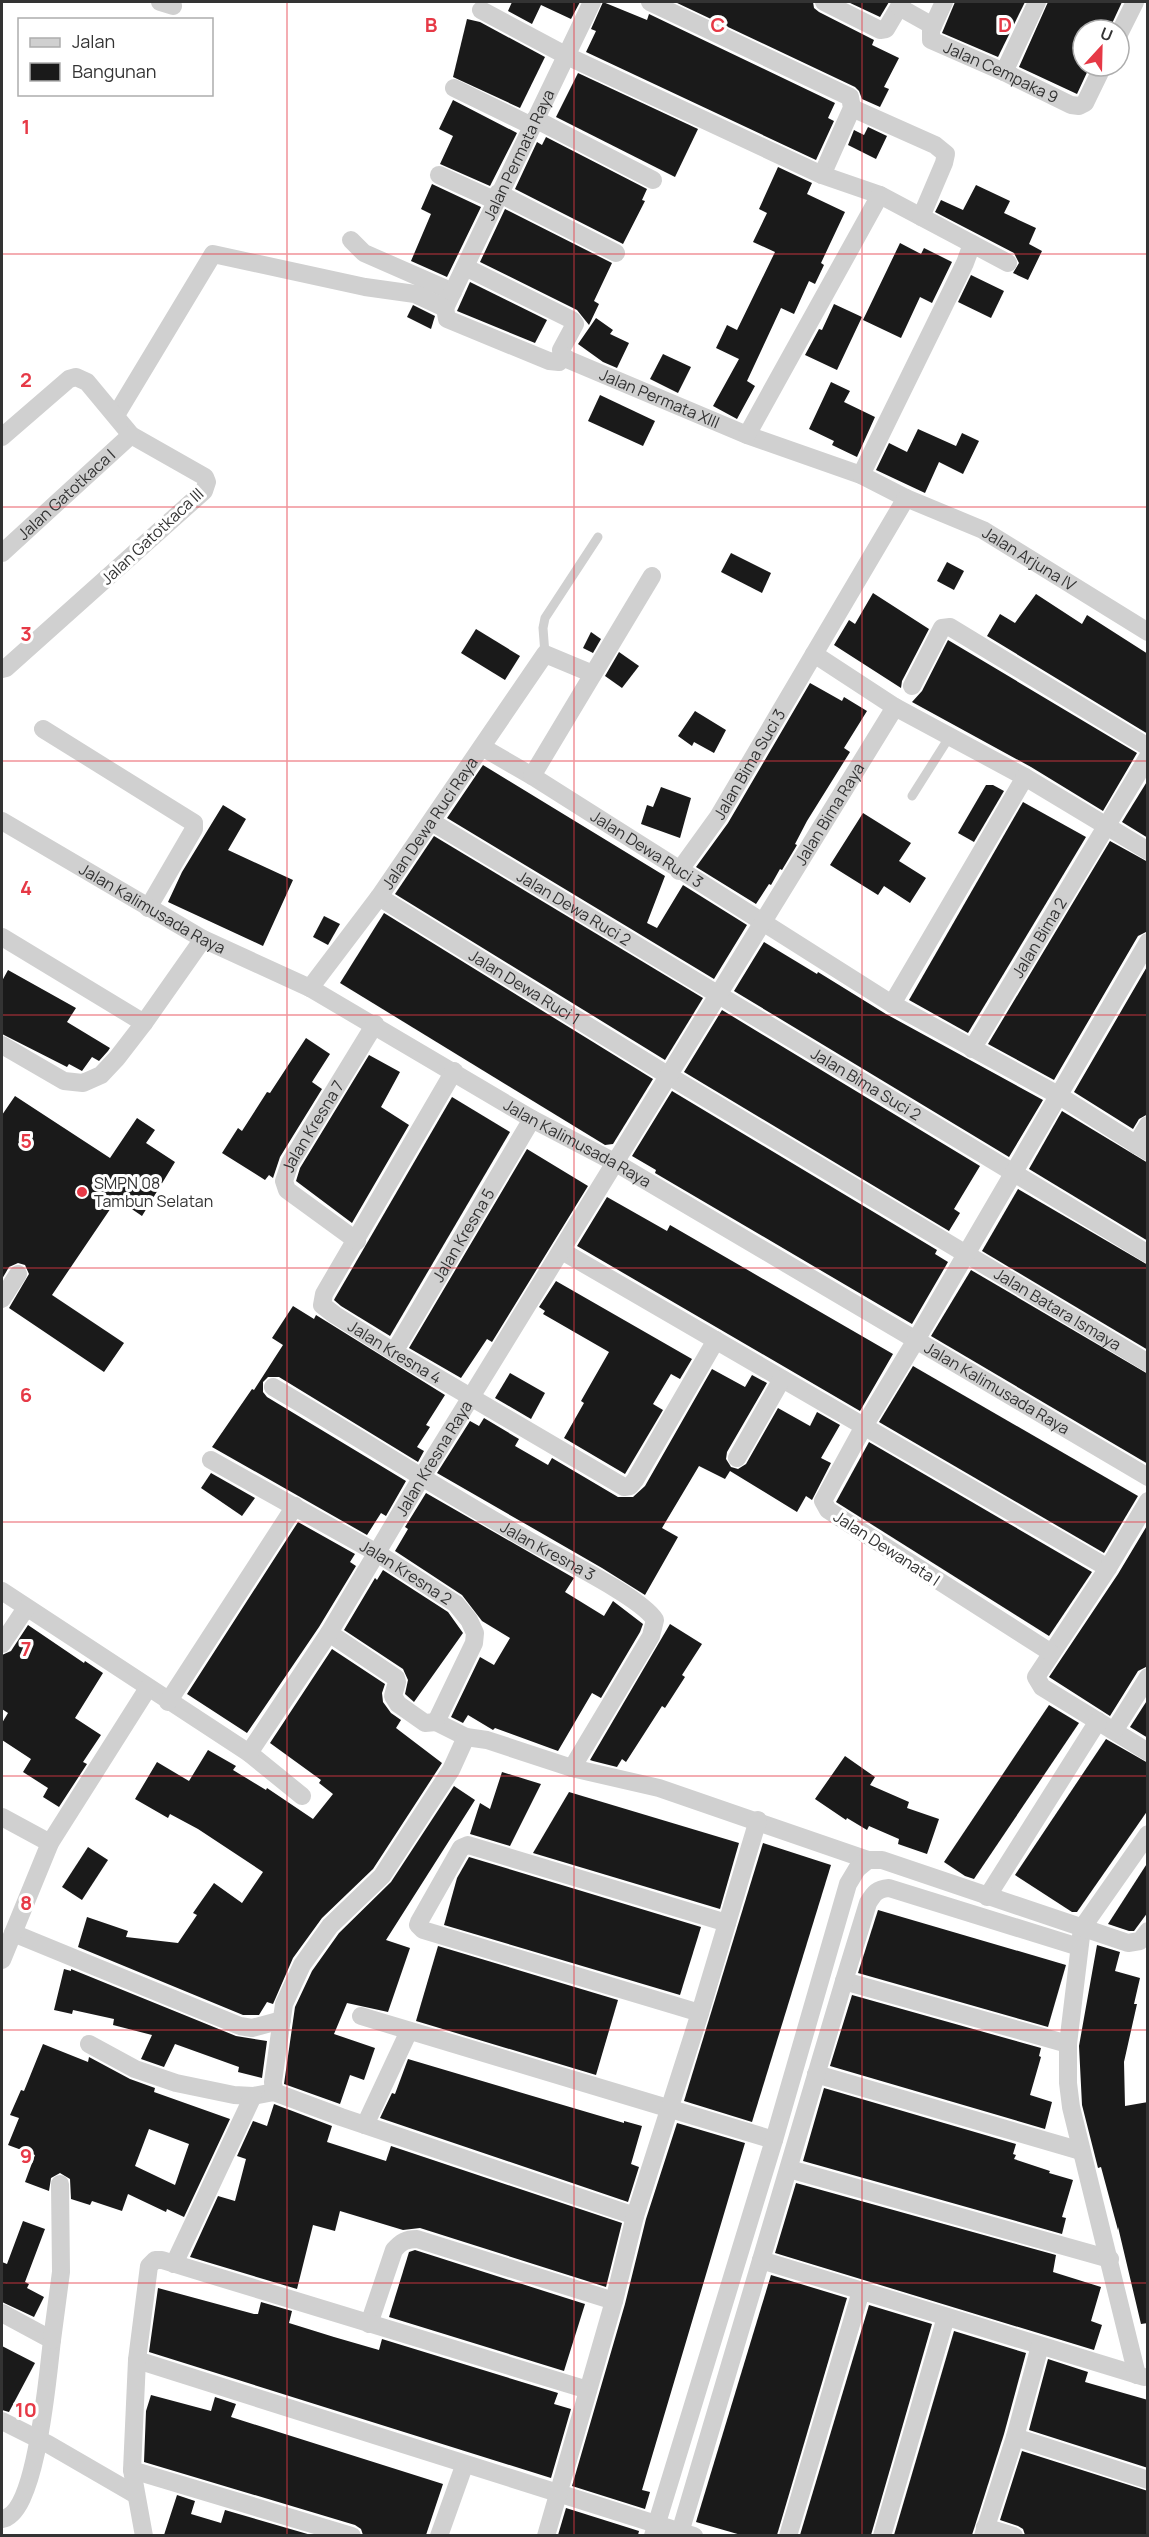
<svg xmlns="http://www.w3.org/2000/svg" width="1149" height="2537" font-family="Manrope,sans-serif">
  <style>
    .building { fill: #1a1a1a; fill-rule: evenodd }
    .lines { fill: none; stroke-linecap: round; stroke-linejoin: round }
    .service { stroke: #d0d0d0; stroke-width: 9 }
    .minor { stroke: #d0d0d0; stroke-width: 18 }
    .grid { fill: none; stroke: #e63946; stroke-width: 1.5; stroke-opacity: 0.55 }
    .poi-dot { fill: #e63946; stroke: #fff; stroke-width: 2 }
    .labels { text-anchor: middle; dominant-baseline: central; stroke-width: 6; stroke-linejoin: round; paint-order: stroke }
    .street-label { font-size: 16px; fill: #333; stroke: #fff }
    .poi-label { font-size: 16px; fill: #333; stroke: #fff; text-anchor: start }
    .grid-label { font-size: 20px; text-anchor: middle; font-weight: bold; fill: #e63946; stroke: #fff; stroke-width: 6; stroke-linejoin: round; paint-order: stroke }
  </style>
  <rect width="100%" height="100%" fill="#fff"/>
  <g class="building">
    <path d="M512,2h68l-9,17 -30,-14 -9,19 -24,-13z"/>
    <path d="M603,2l44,18 2,-6 186,89 -7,15 6,3 -18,39 -230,-108 10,-21 -5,-2z"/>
    <path d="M675,2h138l1,6 5,4 55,28 -2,5 27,13 -15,29 5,2 -9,18 -18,-8 -3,-8 -4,-4z"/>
    <path d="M848,2h41l-9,15z"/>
    <path d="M955,2h70l-27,55 -56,-24z"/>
    <path d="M1048,2h74l-13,28h-26v36h7l-13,28 -58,-27z"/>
    <path d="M467,19l13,3 65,35 -25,51 -67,-31z"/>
    <path d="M578,73l120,56 -23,48 -119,-60z"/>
    <path d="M453,100l64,33 -27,53 -50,-22 13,-28 -14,-7z"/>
    <path d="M868,127l19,9 -11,23 -28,-14 6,-15 10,5z"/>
    <path d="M546,137l101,52 -5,11 3,1 -22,43 -108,-55 22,-47 5,3z"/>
    <path d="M778,167l34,16 -5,11 38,18 -24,51 3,2 -9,19 -6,-3 -15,33 -13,-6 -34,73 8,5 -18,33 -24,-13 26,-47 -23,-11 11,-23 10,5 38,-78 -22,-10 14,-29 -8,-4z"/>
    <path d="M432,184l49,23 -34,70 -36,-16 20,-47 -10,-5z"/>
    <path d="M976,185l34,16 -6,12 32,15 -7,16 13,7 -14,29 -15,-7 6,-10 -5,-10 -79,-41 6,-12 22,10z"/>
    <path d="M505,209l107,54 -18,38 5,3 -10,21 -12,-15 -97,-48z"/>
    <path d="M900,243l21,11 3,-6 28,14 -20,41 -12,-6 -19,41 -38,-18z"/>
    <path d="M971,275l33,16 -13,27 -33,-16z"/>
    <path d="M470,282l77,38 -12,23 -78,-32z"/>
    <path d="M834,304l28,13 -25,53 -32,-15 14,-26 3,1z"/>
    <path d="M413,305l22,11 -4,13 -24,-12z"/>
    <path d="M596,318l17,12 -3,4 19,9 -12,25 -14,-6 -25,-18z"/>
    <path d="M663,354l28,13 -13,26 -28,-14z"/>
    <path d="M831,382l19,9 -6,11 31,15 -18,40 -25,-12 2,-4 -25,-12z"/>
    <path d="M600,395l55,26 -12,25 -55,-25z"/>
    <path d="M918,429l38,17 6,-13 17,8 -16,33 -24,-12 -14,31 -49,-23 13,-27 18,9z"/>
    <path d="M731,553l40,20 -9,20 -41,-21z"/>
    <path d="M947,562l17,9 -10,19 -17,-9z"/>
    <path d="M873,593l56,36 -27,52 -1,7 -67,-43 15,-25 6,4z"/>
    <path d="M1036,594l46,30 5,-9 61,39v80l-161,-98 13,-22 15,9z"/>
    <path d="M476,629l44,27 -15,24 -44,-27z"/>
    <path d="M591,632l10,7 -8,14 -10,-5z"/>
    <path d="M948,640l189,113 -34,58 -72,-44 -119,-65 10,-11z"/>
    <path d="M619,652l20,14 -17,22 -17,-12z"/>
    <path d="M810,683l32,18 2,-4 23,14 -23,37 6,4 -43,69 -12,23 2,1 -15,25 -2,-1 -9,16 -2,-1 -13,20 -60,-37 32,-44z"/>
    <path d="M695,711l31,19 -12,23 -20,-11 -2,4 -14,-10z"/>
    <path d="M483,765l182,111 -18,47 10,5 26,-43 64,40 -33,54 -267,-161z"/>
    <path d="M1148,780v58l-26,-16z"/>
    <path d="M986,785h7l11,6 -30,51 -16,-9z"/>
    <path d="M661,787l30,11 -11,40 -39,-14 6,-19 6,2z"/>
    <path d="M1023,802l63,35 -118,196 -59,-33z"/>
    <path d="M223,805l23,14 -18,31 65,30 -30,66 -95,-44 14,-30z"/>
    <path d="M863,813l48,30 -12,18 27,17 -16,25 -26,-17 -6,9 -48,-30z"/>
    <path d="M434,836l269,162 -38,62 -270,-166z"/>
    <path d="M1110,841l38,21v69l-10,5 -84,144 -66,-36z"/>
    <path d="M384,913l269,166 -40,65 -8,1 -265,-162z"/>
    <path d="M324,916l16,8 -12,21 -15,-8z"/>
    <path d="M764,942l53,32 1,-2 68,42 157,86 -34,57 -275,-166z"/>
    <path d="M1148,965v149l-9,5 -6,10 -59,-37z"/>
    <path d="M8,970l68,38 -9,14 43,26 -2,3 -9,10 -7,-4 -10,14 -13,-7 -2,3 -65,-33v-53z"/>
    <path d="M722,1010l258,156 -26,43 6,4 -11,18 -265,-159z"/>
    <path d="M306,1038l24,16 -18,28 10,7 -42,68 -7,21 -4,-3 -4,5 -43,-27 16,-25 4,3 25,-39 3,1z"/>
    <path d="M369,1055l31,17 -19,35 28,18 -57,98 -56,-42 4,-13z"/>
    <path d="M672,1091l265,159 -2,4 13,8 -36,62 -257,-151 1,-3 -24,-14z"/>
    <path d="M15,1096l95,62 27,-40 18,12 -9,13 29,19 -33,54 -25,-17 -65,96 72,48 -20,29 -95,-64 20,-34 -4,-9 -7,-2 -9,4 -7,12v-164z"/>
    <path d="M452,1097l58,35 -120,204 -49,-30 -7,-6 1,-2z"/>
    <path d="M1062,1111l86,52v78l-119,-72z"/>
    <path d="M527,1149l61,37 -96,156 -5,-3 -26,39 -52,-30z"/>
    <path d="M1018,1189l130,76v85l-166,-99z"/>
    <path d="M607,1197l60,34 3,-6 223,129 -33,57 -283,-165z"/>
    <path d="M971,1270l177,104v90l-217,-128z"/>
    <path d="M556,1281l136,78 -12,20 -9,-5 -18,30 10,6 -38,64 -61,-36 20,-35 -3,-2 28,-49 -66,-38 2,-3 -6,-4z"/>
    <path d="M293,1306l21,13 2,-4 129,80 -19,30 4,2 -13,20 7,4 -6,11 -139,-85h-11l-5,5v10l4,5 139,84 -20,35 -5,-3 -14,22 -155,-88 40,-58 2,1 29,-45 -11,-7z"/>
    <path d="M913,1366l225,130 -34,57 -225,-131z"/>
    <path d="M712,1369l33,18 7,-12 15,8 -40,69 -1,7 5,8 7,2 8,-5 32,-56 32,18 7,-14 23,13 -19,33 10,5 -19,37 -6,-4 -9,16 -67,-41 -5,8 -26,-13 -37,62 16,9 -33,58 -43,-27 -165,-95 33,-52 9,5 5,-8 35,21 -4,7 33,19 4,-7 66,39h15l12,-11z"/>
    <path d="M510,1373l35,20 -14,26 -36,-21z"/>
    <path d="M869,1442l223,130 -43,64 -213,-134z"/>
    <path d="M211,1473l44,25 -13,18 -41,-28z"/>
    <path d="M426,1493l148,85 -9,14 39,24 9,-15 30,23 -3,8 -39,66 -9,-5 -34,58 -63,-23 -2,2 -25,-15 -5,8 -12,-6 29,-60 14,8 16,-27 -28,-17 -20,-26 -67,-44 13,-22 -3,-2z"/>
    <path d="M298,1522l57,32 -5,8 6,4 -37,61 -72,106 -60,-39z"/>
    <path d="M1148,1524v142l-10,5 -28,45 -61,-39 69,-103z"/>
    <path d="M383,1570l65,42 15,21 -49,69 -9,-8 3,-14 -5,-11 -59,-39 31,-52 2,2z"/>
    <path d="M670,1624l32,20 -20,31 3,2 -20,31 -3,-2 -36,56 -4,-3 -5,8 -24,-6 -3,-1z"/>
    <path d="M28,1625l56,38 1,-2 18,12 -28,45 26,17 -18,27 4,2 -28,43 -16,-10 5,-9 -25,-16 8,-13 -29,-19v-17l6,-10 -6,-4v-54l9,-4z"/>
    <path d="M332,1649l53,35 -3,9 1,9 8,11 10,7 -5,8 46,35 -69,106 -51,49 -29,40 -20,46 -6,-2 -8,13h-16l-165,-68 9,-30 41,14 -2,6 52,6 19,-28 -4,-2 21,-30 28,20 21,-31 -65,-43 -28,-15 -2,4 -33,-19 22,-37 32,19 19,-31 28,16 -3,4 33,20 1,-2 46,31 20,-25 -14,-11 2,-3 -51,-37z"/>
    <path d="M1148,1699v39l-18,-11z"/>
    <path d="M1049,1705l30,18 -105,156 -9,-3 -21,-14z"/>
    <path d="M1106,1739l42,24v47l-71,102h-5l-57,-37z"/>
    <path d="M845,1756l30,21 -5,8 39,17 -2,6 32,11 -12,35 -29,-10 1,-5 -30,-13 -2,4 -20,-12 -1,2 -31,-21z"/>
    <path d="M502,1772l39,12 -31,62 -40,-12 10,-31 10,6z"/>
    <path d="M454,1786l21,14 -89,140 24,8 -22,64 -41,-9 -13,31 41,14 -11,32 -14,-5 -10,29 -56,-20 11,-77 17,-36 27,-38 52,-51z"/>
    <path d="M569,1792l170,51 -19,66 -187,-56z"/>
    <path d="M763,1843l68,22 -79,257 -68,-21z"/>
    <path d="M88,1847l20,13 -26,40 -20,-13z"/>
    <path d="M469,1857l232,70 -21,68 -236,-70 13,-47z"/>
    <path d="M1148,1862v50l-14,19h-5l-21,-7z"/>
    <path d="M878,1910l188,55 -18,62 -190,-54z"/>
    <path d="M1097,1945l23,7 -5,19 25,7 -6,26h3l-13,58 1,44 23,-4v221l-7,1 -23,-97v3l-17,-63 -3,1 -16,-63 -3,-59z"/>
    <path d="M438,1946l180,54 -22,75 -180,-54z"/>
    <path d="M64,1969l7,2v-2l165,67 31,5 -5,37 -24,-6 1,-5 -64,-23 -11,23 -23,-8 11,-24 -39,-10 1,-6 -41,-9 -1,4 -18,-4z"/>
    <path d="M852,1995l189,53 -2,8 2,1 -11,38 22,7 -7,27 -215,-63z"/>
    <path d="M43,2044l45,18 1,-5 41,22 25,9 -1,4 76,27 -46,98 -17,-8 -1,3 -38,-18 -6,17 -30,-10 -2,4 -19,-6 -1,-20 -10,-6 -9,5 -2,13 -24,-9 10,-27 -27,-10 11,-27 -9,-3 11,-25 3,1zM149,2129l40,15 -14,41 -40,-19z"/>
    <path d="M408,2059l216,64v-2l18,5 -11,38 8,3 -11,35 -248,-84 12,-25 3,1z"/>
    <path d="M824,2088l192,56 -3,10 3,1 -2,4 36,12 -1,2 24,7 -11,37 4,1 -4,16 -259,-73z"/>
    <path d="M274,2104l58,22 -5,16 59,19 5,-15 231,77 -16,64 -186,-59 -17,2 -63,-19 -5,20 -22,-6 -16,64 -107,-32 28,-61 17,5 11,-42 -9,-3 16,-35 14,5z"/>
    <path d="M677,2123l68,20 -103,347 8,2 -5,17 -73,-23 53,-182 21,-85z"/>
    <path d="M796,2183l260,72 -3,17 48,15 -10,34 11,4 -8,25 -319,-97z"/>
    <path d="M23,2221l22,8 -20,53 4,2 -2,4 17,9 -10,20 -32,-15v-40l5,2z"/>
    <path d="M415,2250l170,54 -21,67 -175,-54 20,-65z"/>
    <path d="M771,2275l76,23 -70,237h-36l-45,-13z"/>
    <path d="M158,2288l96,26h4l3,-12 31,9 -3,12 45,14 45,13 3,-11 176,54 -4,11 17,5 -20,69 -402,-126z"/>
    <path d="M869,2305l63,19 -61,211h-71z"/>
    <path d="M954,2331l72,22 -22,81 -32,101h-78z"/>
    <path d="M2,2346l33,17 -26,49 -7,-2z"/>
    <path d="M1048,2359l40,13 -3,10 63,18v68l-119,-38z"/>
    <path d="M151,2395l60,16 4,-14 21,7 -5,13 212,67 -17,51h-63l-2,-6 -6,-4 -211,-63 2,-51z"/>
    <path d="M1022,2451l126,40v44h-123l-2,-6 -5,-3 -18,-6z"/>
    <path d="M177,2495l18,6 -4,13 30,9 4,-13 86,25h-147z"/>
    <path d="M566,2508l73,23 -1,4h-80z"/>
  </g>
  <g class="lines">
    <g class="service">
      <path d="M545,654l-2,-26 2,-10 53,-81"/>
      <path d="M912,796l38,-60"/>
    </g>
    <g class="minor">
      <path d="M160,2l13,4"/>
      <path d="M650,2l200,95 2,11 -30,67"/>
      <path d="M824,2l56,28 6,-1 16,-27"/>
      <path id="s1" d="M944,2l-13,28v10l73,32 67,33 8,1 6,-3 18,-37"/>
      <path d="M899,7l34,19"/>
      <path d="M481,10l86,46 255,119 58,20 128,68"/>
      <path d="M1119,34l16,-32"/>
      <path d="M1004,72l33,-70"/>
      <path d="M454,88l78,38"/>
      <path d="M852,108l83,37 11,9 -2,9 -23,54"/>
      <path d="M535,119l118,61"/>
      <path d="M439,175l57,26"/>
      <path d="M498,193l118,60"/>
      <path d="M351,240l13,13 89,39"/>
      <path id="s2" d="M465,267l107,53 3,4 -14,26 1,5 7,5 178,75 114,40 45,23 77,32 165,102"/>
      <path id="s3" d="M445,308l147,-306"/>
      <path d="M445,308l2,11 102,42 10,1 3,-7"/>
      <path d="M116,415l97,-161 152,33 50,7 30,14"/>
      <path d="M747,435l133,-240"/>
      <path d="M2,437l67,-58 7,-2 11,5 44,53 74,42 2,5 -3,9 -198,177 -4,1"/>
      <path d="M861,475l104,-212 7,-19"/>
      <path id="s4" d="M2,553l129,-118"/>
      <path d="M814,654l81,53 130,70 123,74"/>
      <path d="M912,686l30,-58 8,-1 198,120"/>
      <path d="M43,729l151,94v6l-46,79"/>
      <path id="s5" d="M482,747l50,29 360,228 166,91 90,57"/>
      <path d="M532,776l120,-200"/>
      <path id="s6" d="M2,821l201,118 107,49 222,131 84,44 532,314"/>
      <path id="s7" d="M432,822l716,432"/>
      <path id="s8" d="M679,871l39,-54 188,-319"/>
      <path id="s9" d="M379,897l290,179 479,287"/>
      <path d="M2,937l142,86"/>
      <path id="s10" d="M310,988l69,-91 166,-243 48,20"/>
      <path d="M892,1004l133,-227"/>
      <path d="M2,1045l62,36 19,2 18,-8 16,-17 27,-35 59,-84"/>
      <path id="s11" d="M972,1049l176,-292"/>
      <path id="s12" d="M454,1071l-130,223 -2,11 13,10 59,37 230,135 6,-1 5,-6 81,-140"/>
      <path d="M1136,1145l12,-20"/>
      <path id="s13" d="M357,1241l-70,-51 -3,-9 6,-18 85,-139"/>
      <path d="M562,1251l546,317"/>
      <path d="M2,1299l16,-25"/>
      <path id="s14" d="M394,1352l138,-233"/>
      <path id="s15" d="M273,1387c85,50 169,104 255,153 28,16 113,57 127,80l-4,16 -79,132"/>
      <path d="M737,1458l45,-79"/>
      <path id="s16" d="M211,1460l166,93 79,51 13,16 6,13 -1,10 -38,79 30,15"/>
      <path d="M1148,1501l-40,67 -72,109 6,10 106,65"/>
      <path d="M2,1591l247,162 53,43"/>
      <path d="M329,1633l67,45 1,4 -4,14 5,8 27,19 11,-1"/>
      <path d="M2,1644l24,-36"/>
      <path d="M1050,1652l-222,-142 -5,-9 41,-75 52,-86 232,-398"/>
      <path d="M168,1702l127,-196"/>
      <path d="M1114,1731l34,-54"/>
      <path id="s17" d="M249,1753l80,-120 94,-158 472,-768"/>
      <path d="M2,1817l48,26"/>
      <path d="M987,1897l111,-176"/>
      <path d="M13,1933l227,93 12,2 30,-8"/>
      <path d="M2,1960l48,-117 98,-155"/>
      <path d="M844,1981l224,63"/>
      <path d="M700,2013l-277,-83 -5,-5 1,-3 42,-74 7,-3 259,78"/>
      <path d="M361,2016l413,124"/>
      <path d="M89,2044l46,25 41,14 58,12 19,1 21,-4 67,25 294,99"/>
      <path d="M816,2074l265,77"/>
      <path d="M274,2092l-1,-10 11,-78 18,-39 28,-39 52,-50 69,-106 15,-33 21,3 85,28 87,20 209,72"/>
      <path d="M365,2125l44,-94"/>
      <path d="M789,2169l321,90"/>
      <path d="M761,2260l383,117"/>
      <path d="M174,2264l79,-168"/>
      <path d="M2,2313l50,27c-4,32 -15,174 -50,179"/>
      <path d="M369,2324l25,-74c7,-8 12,-11 23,-11l197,62"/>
      <path d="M52,2340l9,-68 -1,-88"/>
      <path d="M137,2360c185,60 371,118 557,176"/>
      <path d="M1137,2375l-66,-268 -3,-24v-39l14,-116 66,-94"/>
      <path d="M2,2421l46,23 88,51"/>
      <path d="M1015,2437l133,43"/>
      <path d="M132,2470l220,66"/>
      <path d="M985,2527l29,9"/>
      <path d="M144,2536l-12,-66 5,-110 12,-94 6,-6h7l426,130"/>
      <path d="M439,2536l25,-70"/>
      <path d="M546,2536l68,-235 21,-85 65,-203 58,-193"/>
      <path d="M653,2536l121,-396 74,-256 9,-15 11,-9h14l246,83 12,-2 8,-10"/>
      <path d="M679,2536l165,-555 24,-78c6,-10 9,-14 21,-15l190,59"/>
      <path d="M788,2536l73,-245"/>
      <path d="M882,2536l64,-219"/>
      <path d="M983,2536l32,-99 25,-91"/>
    </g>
  </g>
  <path class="grid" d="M287,2v2534M574,2v2534M862,2v2534M2,254h1146M2,507h1146M2,761h1146M2,1015h1146M2,1268h1146M2,1522h1146M2,1776h1146M2,2030h1146M2,2283h1146"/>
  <circle class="poi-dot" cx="82" cy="1192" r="6"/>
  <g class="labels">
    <g class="street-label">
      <text stroke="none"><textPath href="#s1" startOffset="118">Jalan Cempaka 9</textPath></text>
      <text stroke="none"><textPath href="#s3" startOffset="170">Jalan Permata Raya</textPath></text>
      <text stroke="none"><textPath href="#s2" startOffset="266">Jalan Permata XIII</textPath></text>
      <text stroke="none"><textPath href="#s4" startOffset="87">Jalan Gatotkaca I</textPath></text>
      <text transform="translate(152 536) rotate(-43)">Jalan Gatotkaca III</text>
      <text stroke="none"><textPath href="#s2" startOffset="670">Jalan Arjuna IV</textPath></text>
      <text stroke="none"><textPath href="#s8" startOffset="128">Jalan Bima Suci 3</textPath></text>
      <text stroke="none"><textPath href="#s17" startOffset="1104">Jalan Bima Raya</textPath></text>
      <text stroke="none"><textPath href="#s10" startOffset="204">Jalan Dewa Ruci Raya</textPath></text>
      <text stroke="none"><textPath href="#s5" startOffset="194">Jalan Dewa Ruci 3</textPath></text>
      <text stroke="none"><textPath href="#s6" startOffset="174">Jalan Kalimusada Raya</textPath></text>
      <text stroke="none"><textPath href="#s7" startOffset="166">Jalan Dewa Ruci 2</textPath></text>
      <text stroke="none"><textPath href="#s11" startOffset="130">Jalan Bima 2</textPath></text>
      <text stroke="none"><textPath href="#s9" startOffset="171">Jalan Dewa Ruci 1</textPath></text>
      <text stroke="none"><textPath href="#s7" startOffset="507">Jalan Bima Suci 2</textPath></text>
      <text stroke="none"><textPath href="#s13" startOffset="158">Jalan Kresna 7</textPath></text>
      <text stroke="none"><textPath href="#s6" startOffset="660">Jalan Kalimusada Raya</textPath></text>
      <text stroke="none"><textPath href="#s14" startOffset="136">Jalan Kresna 5</textPath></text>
      <text stroke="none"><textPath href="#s9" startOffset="794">Jalan Batara Ismaya</textPath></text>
      <text stroke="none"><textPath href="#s12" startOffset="356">Jalan Kresna 4</textPath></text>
      <text stroke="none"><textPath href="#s6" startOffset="1146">Jalan Kalimusada Raya</textPath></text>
      <text stroke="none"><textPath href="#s17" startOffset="348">Jalan Kresna Raya</textPath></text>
      <text transform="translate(887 1548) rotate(33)">Jalan Dewanata I</text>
      <text stroke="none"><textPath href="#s15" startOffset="320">Jalan Kresna 3</textPath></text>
      <text stroke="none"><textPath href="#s16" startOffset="225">Jalan Kresna 2</textPath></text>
    </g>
    <g class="poi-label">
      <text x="94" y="1183">SMPN 08<tspan x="94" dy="18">Tambun Selatan</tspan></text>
    </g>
  </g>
  <g class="grid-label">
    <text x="431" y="32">B</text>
    <text x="718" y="32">C</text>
    <text x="1005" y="32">D</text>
    <text x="26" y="134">1</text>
    <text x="26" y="387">2</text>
    <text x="26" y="641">3</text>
    <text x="26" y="895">4</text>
    <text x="26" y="1148">5</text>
    <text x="26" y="1402">6</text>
    <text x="26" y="1656">7</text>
    <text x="26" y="1910">8</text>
    <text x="26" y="2163">9</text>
    <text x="26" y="2417">10</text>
  </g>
  <rect width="1149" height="2537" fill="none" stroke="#333333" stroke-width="6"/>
  <rect x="18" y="18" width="195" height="78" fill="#ffffff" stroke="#adadad" stroke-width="1.5"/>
  <rect x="30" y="38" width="30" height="9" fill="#d0d0d0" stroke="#adadad" stroke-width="1.5"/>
  <text x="72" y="48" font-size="18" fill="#333333">Jalan</text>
  <rect x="30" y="63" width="30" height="18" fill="#1a1a1a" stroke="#adadad" stroke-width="1.5"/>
  <text x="72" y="78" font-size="18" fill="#333333">Bangunan</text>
  <g transform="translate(1101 48) rotate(22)"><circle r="28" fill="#ffffff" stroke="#adadad" stroke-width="1.5"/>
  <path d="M0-4.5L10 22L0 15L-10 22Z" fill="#e63946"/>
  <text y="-9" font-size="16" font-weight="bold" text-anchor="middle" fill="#333333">U</text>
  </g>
</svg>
